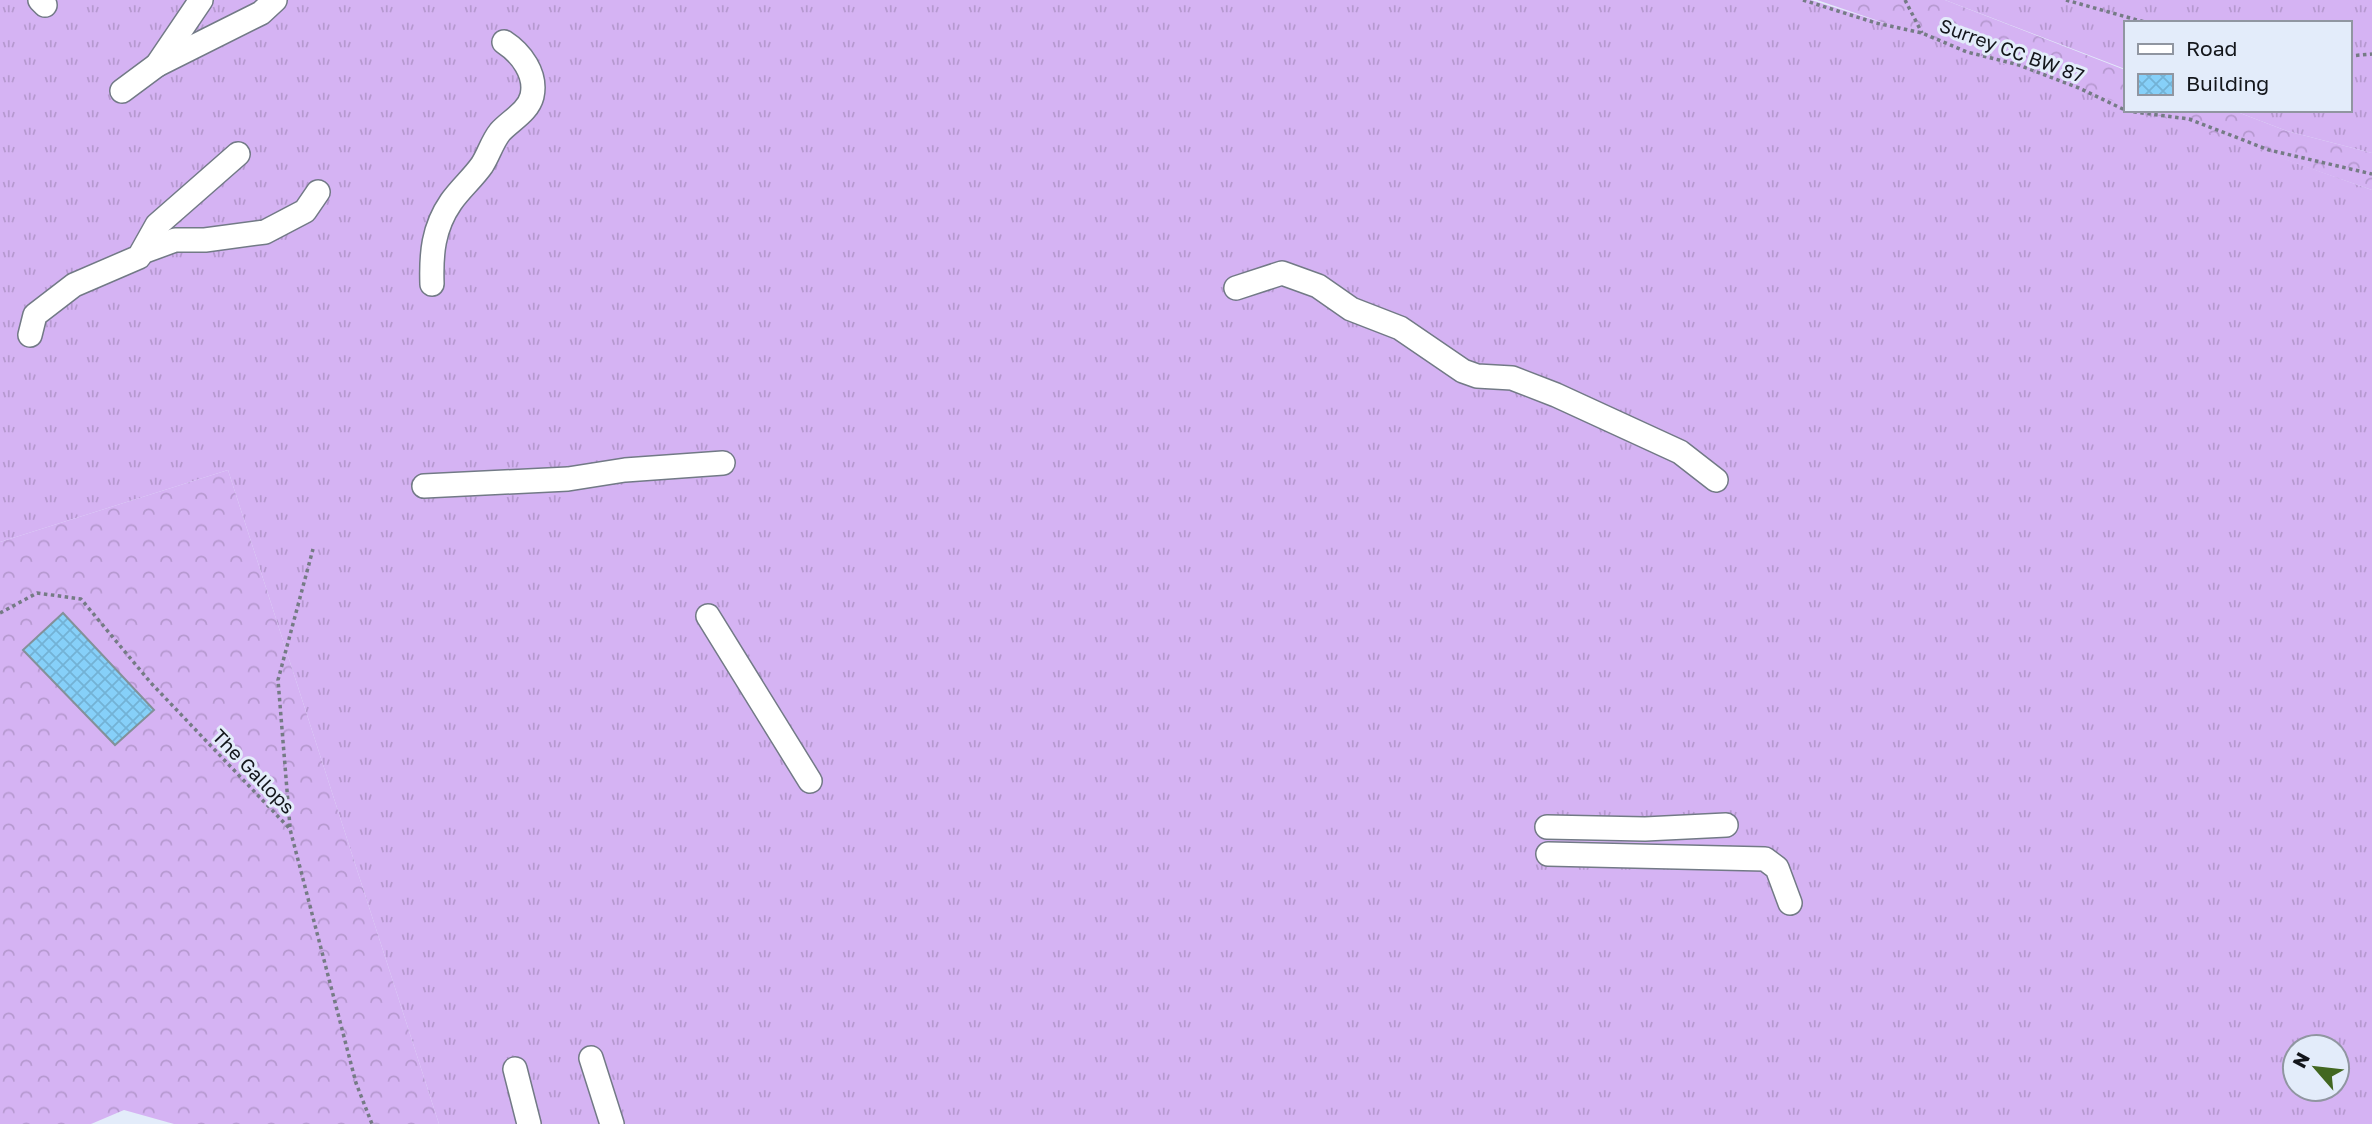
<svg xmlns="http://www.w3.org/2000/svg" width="2372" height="1124" font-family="'Golos Text',sans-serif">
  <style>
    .grass { fill: url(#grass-tufts); fill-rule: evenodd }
    .forest { fill: url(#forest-crowns) }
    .building { fill: url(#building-cross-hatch); stroke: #839199; stroke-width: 2 }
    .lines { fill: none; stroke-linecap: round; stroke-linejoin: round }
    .minor-casing { stroke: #727a86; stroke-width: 26 }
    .path { stroke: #757b85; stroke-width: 3.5; stroke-dasharray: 3.5 3.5; stroke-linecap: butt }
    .minor { stroke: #fff; stroke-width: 23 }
    .labels { text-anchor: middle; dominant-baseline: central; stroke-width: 6; stroke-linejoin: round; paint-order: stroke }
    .street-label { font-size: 19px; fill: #13161b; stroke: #e3ecfa }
  </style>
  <defs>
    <pattern id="grass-tufts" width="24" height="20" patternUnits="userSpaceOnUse" patternTransform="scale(1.75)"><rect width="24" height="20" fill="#d5b3f3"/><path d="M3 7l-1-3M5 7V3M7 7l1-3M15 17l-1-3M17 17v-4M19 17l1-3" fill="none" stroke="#b699d0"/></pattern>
    <pattern id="forest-crowns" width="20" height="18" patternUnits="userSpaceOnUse" patternTransform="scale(1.75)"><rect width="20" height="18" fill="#d5b3f3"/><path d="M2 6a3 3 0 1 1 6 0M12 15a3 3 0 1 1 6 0" fill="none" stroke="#b699d0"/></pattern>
    <pattern id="building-cross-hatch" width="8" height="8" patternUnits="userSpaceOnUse" patternTransform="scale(1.75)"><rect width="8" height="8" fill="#86d0f9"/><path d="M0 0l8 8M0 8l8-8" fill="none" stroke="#73b2d5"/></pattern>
  </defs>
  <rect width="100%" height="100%" fill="#e3ecfa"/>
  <g class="grass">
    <path d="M0,0h1811l240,76 74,27v7h21l226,80v934h-1933l-211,-654 -228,72zM2295,1047h42v42h-42z"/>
    <path d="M1945,0h427v153l-85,-22 -55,-21h117v-87h-224v46z"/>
  </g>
  <g class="forest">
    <path d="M1817,0h128l180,70v35z"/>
    <path d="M2142,110h90l55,21 85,22v37z"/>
    <path d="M228,470l211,654h-265l-50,-14 -33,14h-91v-582z"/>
  </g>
  <path class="building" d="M63,613l91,97 -39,35 -92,-95z"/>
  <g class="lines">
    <g class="minor-casing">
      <g id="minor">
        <path d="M40,0l5,5"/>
        <path d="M157,65l104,-52 14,-13"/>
        <path d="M122,91l35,-26 44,-65"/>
        <path d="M145,251l30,-11h30l60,-8 40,-21 13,-19"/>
        <path d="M432,284c-1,-30 1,-56 19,-82 9,-13 22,-24 31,-37 7,-11 10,-23 18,-33 11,-12 28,-20 32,-36 5,-22 -11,-43 -28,-54"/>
        <path d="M1236,288l46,-15 36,13 33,23 49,19 63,43 14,5 35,2 44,17 124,57 36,28"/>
        <path d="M30,335l5,-20 39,-30 65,-28 18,-32 81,-71"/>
        <path d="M424,486l144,-7 57,-9 98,-7"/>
        <path d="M708,616l102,165"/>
        <path d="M1547,827l98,2 81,-4"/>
        <path d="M1548,854l217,5 12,9 13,35"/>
        <path d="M591,1058l21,66"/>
        <path d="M515,1069l14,55"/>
      </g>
    </g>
    <g class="path">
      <path d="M1803,0l73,23 46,10 45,19 52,13 60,23 48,23 62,8 80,31 103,24"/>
      <path d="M1905,0l17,33"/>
      <path d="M2066,0l82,23"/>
      <path d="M2349,56l23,-2"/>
      <path d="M0,613l37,-20 44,6 70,84 139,146 66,254 16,41"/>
      <path d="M290,827l-12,-147 35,-131"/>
    </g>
    <use href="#minor" class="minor"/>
  </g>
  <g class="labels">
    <g class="street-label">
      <text transform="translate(2012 50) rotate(20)">Surrey CC BW 87</text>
      <text transform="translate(254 771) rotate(46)">The Gallops</text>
    </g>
  </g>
  <rect x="2124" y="21" width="228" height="91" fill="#e3ecfa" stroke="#9096a1" stroke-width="2"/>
  <rect x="2138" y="44" width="35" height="10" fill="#ffffff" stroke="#9096a1" stroke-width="2"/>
  <text x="2186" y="56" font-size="21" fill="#13161b">Road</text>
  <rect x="2138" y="74" width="35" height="21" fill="url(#building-cross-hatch)" stroke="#9096a1" stroke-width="2"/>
  <text x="2186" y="91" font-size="21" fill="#13161b">Building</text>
  <g transform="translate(2316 1068) rotate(298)"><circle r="33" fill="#e3ecfa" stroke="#9096a1" stroke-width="2"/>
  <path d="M0-5L12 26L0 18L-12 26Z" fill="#426720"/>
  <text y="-10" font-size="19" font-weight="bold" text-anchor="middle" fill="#13161b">N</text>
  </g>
</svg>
